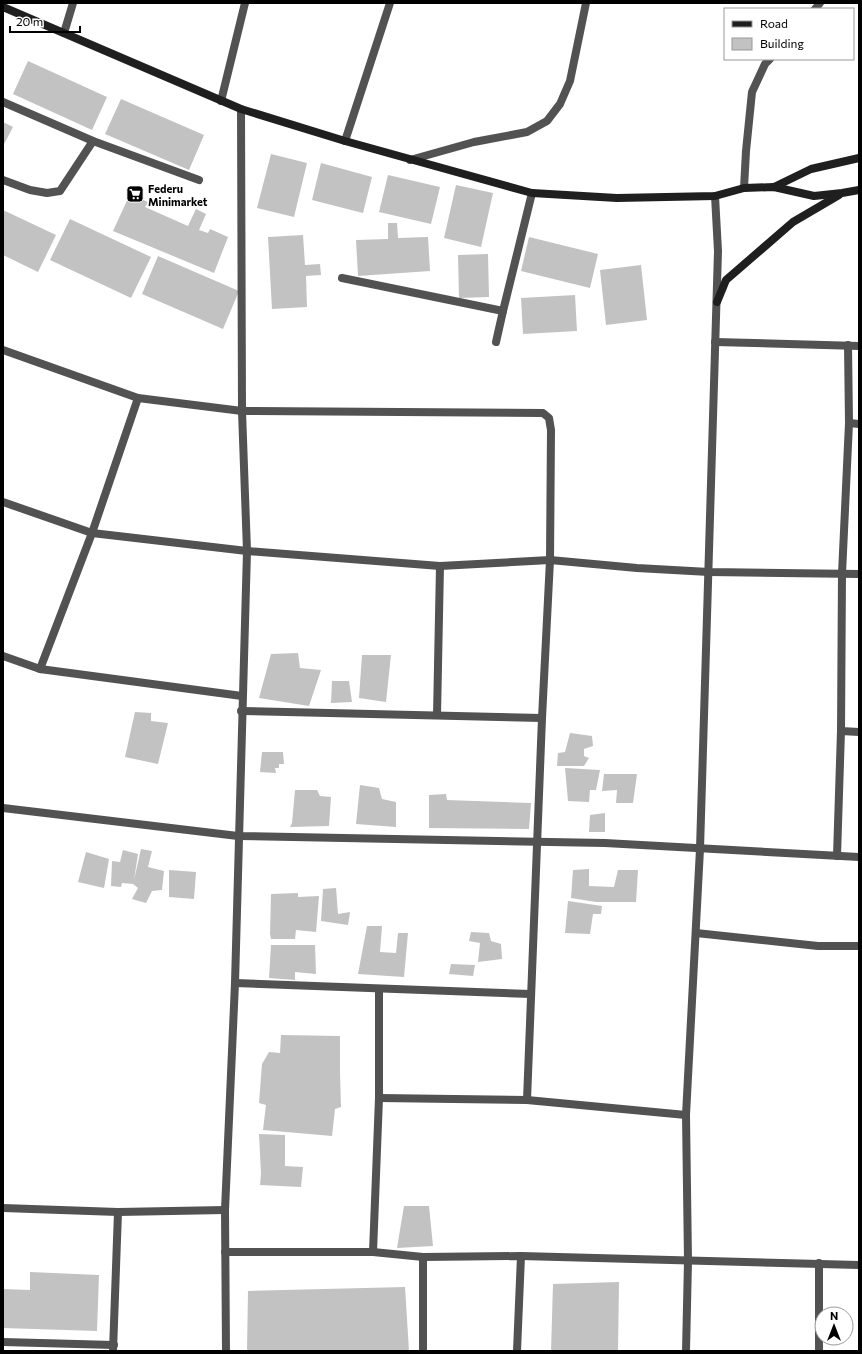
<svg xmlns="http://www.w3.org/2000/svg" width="862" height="1354" font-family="Commissioner,sans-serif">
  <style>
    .building { fill: #c2c2c2 }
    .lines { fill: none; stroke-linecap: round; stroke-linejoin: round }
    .minor { stroke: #525252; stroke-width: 8 }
    .tertiary { stroke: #525252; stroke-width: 8 }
    .secondary { stroke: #1f1f1f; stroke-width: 8 }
    .labels { text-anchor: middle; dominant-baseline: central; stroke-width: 3; stroke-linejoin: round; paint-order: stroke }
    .poi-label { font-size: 11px; font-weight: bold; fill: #000; stroke: #fff; text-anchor: start }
  </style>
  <rect width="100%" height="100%" fill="#fff"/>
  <g class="building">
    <path d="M28,61l79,36 -15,33 -79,-36z"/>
    <path d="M121,99l83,36 -15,35 -84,-36z"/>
    <path d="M3,122l10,5 -10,19z"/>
    <path d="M271,154l36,9 -13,54 -37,-9z"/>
    <path d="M321,163l51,14 -9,36 -51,-13z"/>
    <path d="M388,175l52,12 -9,37 -52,-12z"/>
    <path d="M456,185l37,8 -12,54 -37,-9z"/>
    <path d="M130,194l18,8 -3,5 43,19 8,-17 10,5 -7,16 9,3 2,-4 18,8 -14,36 -101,-42z"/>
    <path d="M3,210l53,25 -18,37 -35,-17z"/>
    <path d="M70,219l81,38 -20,41 -81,-38z"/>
    <path d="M388,223h9l1,15 30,-1 2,34 -72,5 -2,-36 32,-1z"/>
    <path d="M303,235l2,30 15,-1 1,11 -15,1 1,31 -35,2 -4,-72z"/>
    <path d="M529,237l69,17 -8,34 -69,-17z"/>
    <path d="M488,254l1,43 -30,1 -1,-43z"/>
    <path d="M158,256l81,35 -16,38 -81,-35z"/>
    <path d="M641,265l6,55 -41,5 -6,-55z"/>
    <path d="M575,295l2,36 -54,3 -2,-36z"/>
    <path d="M298,653l2,15 21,2 -12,36 -50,-8 12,-44z"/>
    <path d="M362,655h29l-5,47 -27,-4z"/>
    <path d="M332,681h17l3,21 -21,1z"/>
    <path d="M135,712l16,1v8l17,2 -10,41 -33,-7z"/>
    <path d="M570,733l22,3 1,10 -9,3v7l5,2 -5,8h-27l1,-13 7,-1z"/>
    <path d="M262,752h21l1,12h-5v4h-4l1,5 -16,-1z"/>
    <path d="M565,768l35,2 -4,20h-6l-1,12 -21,-1z"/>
    <path d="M604,774h33l-4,29h-17l1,-13 -15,1z"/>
    <path d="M360,785l19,3 3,11 14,3v25l-40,-3z"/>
    <path d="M295,790h22l3,6 11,1 -2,29 -39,1 2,-4z"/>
    <path d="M446,794l1,6 84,3 -2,26 -100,-1v-33z"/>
    <path d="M605,813v19h-16l1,-17z"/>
    <path d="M141,849l11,2 -4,16 16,4 -2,19 -10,1 -6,12 -14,-4 6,-11 -5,-4 -11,-1 -1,4 -10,-1 1,-25 8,1 3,-12 15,4 -4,26z"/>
    <path d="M86,852l23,7 -5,29 -26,-6z"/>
    <path d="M589,869v17l25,1 4,-17h20l-2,32h-40l-25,-4 2,-28z"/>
    <path d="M169,870l27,2 -2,27 -25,-2z"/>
    <path d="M336,888l2,26 12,-2 -2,13 -27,-4 2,-32z"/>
    <path d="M298,893v4l21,-1 -3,36 -20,-2 -1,9h-24l-1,-5 1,-40z"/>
    <path d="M568,901l34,5 -1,8h-8l-3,20 -25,-1z"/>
    <path d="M367,926h15l-2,26 16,1 2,-20h10l-4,44 -46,-3z"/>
    <path d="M471,932l18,1 2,8 10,3 1,15 -24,3 2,-19 -11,-2z"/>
    <path d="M271,945h44l1,29 -21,-2v8l-26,-2z"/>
    <path d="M451,964l24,1 -2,11 -24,-2z"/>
    <path d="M281,1035l59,1v36l1,35 -6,2 -3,27 -69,-6 3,-25 -7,-2 3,-39 7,-12 11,1z"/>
    <path d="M259,1134l26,1v31l18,1 -2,20 -41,-2 1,-11z"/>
    <path d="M404,1206h25l4,40 -36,2z"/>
    <path d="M30,1272l69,3 -2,56 -94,-3v-39l27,1z"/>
    <path d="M619,1282l-1,69h-67l2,-67z"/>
    <path d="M405,1287l4,64h-162l1,-60z"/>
  </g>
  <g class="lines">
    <g class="minor">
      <path d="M815,9l5,-6"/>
      <path d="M64,33l9,-30"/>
      <path d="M221,101l24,-98"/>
      <path d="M3,102l90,39 106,39"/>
      <path d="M345,141l45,-138"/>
      <path d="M410,160l64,-18 53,-10 20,-11 13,-17 10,-23 16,-78"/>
      <path d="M3,180l27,10 17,3 13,-2 33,-50"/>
      <path d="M744,188l2,-37 6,-59 13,-28 5,-5"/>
      <path d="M342,278l161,33 29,-118"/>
      <path d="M496,342l7,-31"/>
      <path d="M715,342l144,4"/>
      <path d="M3,350l135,48 104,13 301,2 6,5 2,12 -1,130 -8,158 -15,382"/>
      <path d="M849,423l10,1"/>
      <path d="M3,502l89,31 155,18 193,15 110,-6 87,8 72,4 150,2"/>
      <path d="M3,656l37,13 202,27"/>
      <path d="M40,669l52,-136 46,-135"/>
      <path d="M241,711l301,7"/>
      <path d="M437,715l3,-149"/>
      <path d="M841,731l18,1"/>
      <path d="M3,808l235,28 367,7 254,14"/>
      <path d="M837,856l4,-125 1,-157 7,-151 -1,-78"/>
      <path d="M696,933l122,13h41"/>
      <path d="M235,983l296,11"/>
      <path d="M379,1098l148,2 159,15"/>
      <path d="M3,1208l115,4 107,-2"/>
      <path d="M225,1252h148l50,5 98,-1 -4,95"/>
      <path d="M373,1252l6,-154v-109"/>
      <path d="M521,1256l338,9"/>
      <path d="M423,1257v94"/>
      <path d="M819,1263v88"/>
      <path d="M3,1342l111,3"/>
      <path d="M113,1351l5,-139"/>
      <path d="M226,1351l-1,-141 10,-227 12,-432 -5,-140 -1,-302"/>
    </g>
    <path class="tertiary" d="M686,1351l2,-90 -2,-146 14,-266 18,-598 -3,-55"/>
    <g class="secondary">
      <path d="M3,7l238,102 104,32 187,52 85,5 98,-2 29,-8 30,-1 40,9 28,-3 17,-3"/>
      <path d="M774,187l37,-18 48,-11"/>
      <path d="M717,302l9,-22 67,-58 46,-27"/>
    </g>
  </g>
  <defs>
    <g id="supermarket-square" transform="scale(0.9)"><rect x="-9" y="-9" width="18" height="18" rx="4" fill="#000" stroke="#fff"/><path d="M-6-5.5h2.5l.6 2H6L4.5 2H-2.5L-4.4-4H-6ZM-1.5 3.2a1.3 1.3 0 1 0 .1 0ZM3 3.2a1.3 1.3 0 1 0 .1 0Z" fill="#fff"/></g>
  </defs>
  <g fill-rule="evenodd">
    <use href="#supermarket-square" x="135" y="194"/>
  </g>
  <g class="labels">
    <g class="poi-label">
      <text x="148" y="188">Federu<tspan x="148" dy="13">Minimarket</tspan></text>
    </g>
  </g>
  <rect width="862" height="1354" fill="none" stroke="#000000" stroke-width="8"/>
  <rect x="724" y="8" width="130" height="52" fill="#ffffff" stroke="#999999"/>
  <rect x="732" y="21" width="20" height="6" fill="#1f1f1f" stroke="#999999"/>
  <text x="760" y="28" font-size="12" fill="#000000">Road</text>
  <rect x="732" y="38" width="20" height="12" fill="#c2c2c2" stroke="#999999"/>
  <text x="760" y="48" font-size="12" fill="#000000">Building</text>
  <g transform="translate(834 1326)"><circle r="19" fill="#ffffff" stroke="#999999"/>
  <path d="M0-3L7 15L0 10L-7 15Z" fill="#000000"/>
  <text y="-6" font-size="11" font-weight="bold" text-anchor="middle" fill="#000000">N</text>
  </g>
  <path d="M10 26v6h70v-6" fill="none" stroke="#000000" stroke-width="2"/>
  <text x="16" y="26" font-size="12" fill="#000000" stroke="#ffffff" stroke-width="3" paint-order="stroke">20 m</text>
</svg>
